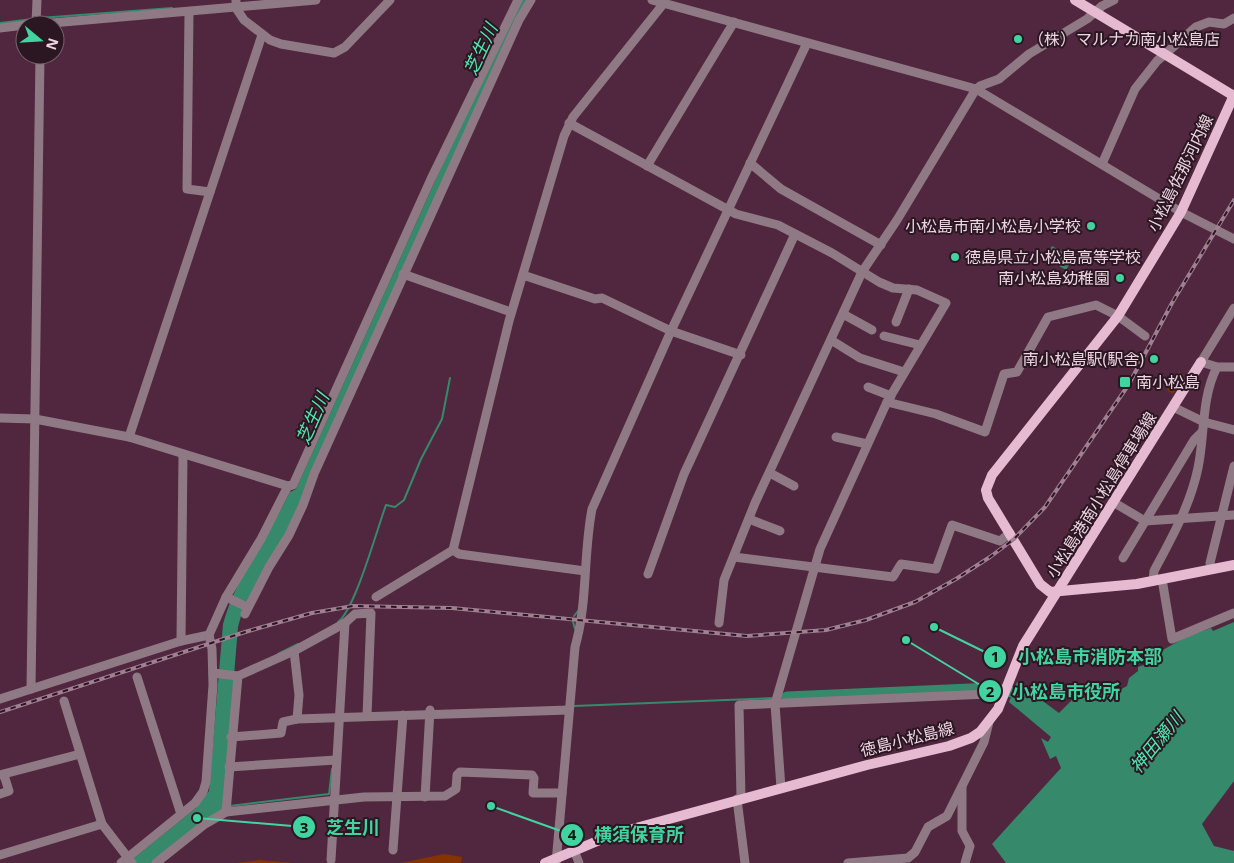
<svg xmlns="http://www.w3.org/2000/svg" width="1234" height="863" font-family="'Open Sans','Noto Sans JP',sans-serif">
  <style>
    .green { fill: #853400 }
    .water { fill: #36896a }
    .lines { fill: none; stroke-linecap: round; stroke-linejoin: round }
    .stream { stroke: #36896a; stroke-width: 2 }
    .river { stroke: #36896a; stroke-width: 11 }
    .minor { stroke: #8f7984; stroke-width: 9 }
    .major { stroke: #e6bad1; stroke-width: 10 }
    .rail-casing { stroke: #a17f92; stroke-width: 4 }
    .rail { stroke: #2a1722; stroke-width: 2; stroke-dasharray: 5.5; stroke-linecap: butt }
    .poi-dot { fill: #41d4a1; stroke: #2a1722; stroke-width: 2 }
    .labels { text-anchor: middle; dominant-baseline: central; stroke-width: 4; stroke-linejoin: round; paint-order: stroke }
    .poi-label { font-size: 16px; fill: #efd4e2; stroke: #2a1722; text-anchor: start }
    .street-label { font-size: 16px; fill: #efd4e2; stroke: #2a1722 }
    .water-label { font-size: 18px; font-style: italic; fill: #4fe8b2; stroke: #2a1722 }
    .leader { fill: none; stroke: #41d4a1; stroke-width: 2 }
    .callout-dot { fill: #41d4a1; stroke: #2a1722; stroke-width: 2 }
    .mark-label { font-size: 15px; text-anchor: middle; font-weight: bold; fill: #111 }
    .callout-label { font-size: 18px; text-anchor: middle; font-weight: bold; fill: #41d4a1; stroke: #2a1722; stroke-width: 4; stroke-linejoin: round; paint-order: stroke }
  </style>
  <rect width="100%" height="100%" fill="#50273f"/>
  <g class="green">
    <path d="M1179,372l5,3 -11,19 -6,-4z"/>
    <path d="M444,854l18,3 -1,6h-60z"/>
    <path d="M260,860l33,3h-56z"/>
  </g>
  <g class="water">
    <path d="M521,0h8l-243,536 -43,73 -5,18 -15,183 -70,53h-25l68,-55 13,-17 14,-167c13,-48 46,-88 67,-132l6,-3 158,-350z"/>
    <path d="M1052,246l21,12 -7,12 -21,-12z"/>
    <path d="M1234,622v159l-32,43 12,22 20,5v12h-228l-14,-19 69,-76 -5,-12 -6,3 -9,-21 7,4 3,-5 -42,-35 8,-20 42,31 19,-19 6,4 18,-10 2,4 6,-5 4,6 13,-7 2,-8 9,-7v-4l14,-5v-6l34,-19 25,-9 2,3z"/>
  </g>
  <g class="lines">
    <g class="stream">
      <path d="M40,18l132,-10"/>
      <path d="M0,23l33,-4"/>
      <path d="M574,616l4,-5"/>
      <path d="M338,622c17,-12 39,-93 48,-117l9,2 9,-7 17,-41 21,-40 8,-41"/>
      <path d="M573,622l2,7"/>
      <path d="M278,654l20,-10"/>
      <path d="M781,697h6"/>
      <path d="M574,706l200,-8"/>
      <path d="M230,806l99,-12 3,-25"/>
    </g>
    <path class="river" d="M787,697l206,-9 23,5"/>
    <g class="minor">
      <path d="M236,0v8l8,12 26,20 11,4 53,9 11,-6 45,-47"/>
      <path d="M652,0l324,89 205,123 53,27"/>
      <path d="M189,12l-2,177 23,3"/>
      <path d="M36,24l1,-24"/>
      <path d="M29,25l287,-25"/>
      <path d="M0,28l25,-3"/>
      <path d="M569,123l167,91 42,11 54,28 47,29 14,6 24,2 29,13 -59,99 -67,147 -45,155 6,84"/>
      <path d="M750,163l31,26 100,56"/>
      <path d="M1102,164l33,-75 22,-28 39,-34 13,-5 15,2 10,-6"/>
      <path d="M647,166l87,-144"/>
      <path d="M403,274l108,38"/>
      <path d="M523,275l72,24 7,-1 69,33 70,24"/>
      <path d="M1234,308l-33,54 16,5h17"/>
      <path d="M843,314l29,16"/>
      <path d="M896,322l13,-33"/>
      <path d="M884,336l36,9"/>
      <path d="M831,340l29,18 44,14"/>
      <path d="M868,387l23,9"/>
      <path d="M887,402l49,12 49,18 19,-58 13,-2 31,-55 48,-12 22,11 27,20"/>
      <path d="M1173,407l31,15 30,8"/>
      <path d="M0,418l35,1 94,18 159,49"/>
      <path d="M129,437l133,-402"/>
      <path d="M836,437l31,7"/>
      <path d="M770,473l24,13"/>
      <path d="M1113,502l32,19 89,-6"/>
      <path d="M749,519l31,12"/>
      <path d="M453,550l6,4 126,17"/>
      <path d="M734,557l159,20 8,-13 35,5 16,-44 48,16 10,-8"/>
      <path d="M1123,558l71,-118 8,-8"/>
      <path d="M1211,569l-1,-6 24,-97"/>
      <path d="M648,574l36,-100 111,-240"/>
      <path d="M1162,579l10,60 62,-26"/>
      <path d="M1153,581l1,-10c18,-34 36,-65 44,-103 7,-33 3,-70 19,-101"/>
      <path d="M226,597l21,10"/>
      <path d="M376,597l77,-47 56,-229 55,-185 9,-19 91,-114"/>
      <path d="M245,614l24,-47 20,-32 14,-30 11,-31 205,-454 12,-20"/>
      <path d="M719,623l5,-43 31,-77 107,-231 35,-52 79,-131 4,-3 19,-7 30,-25 58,-35 15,-13 12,-6"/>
      <path d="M181,641l2,-186"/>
      <path d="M294,651l5,44 -2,24"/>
      <path d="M213,673l25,3 56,-25 51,-28 10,-9 16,-1 -4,103"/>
      <path d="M137,677l44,137"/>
      <path d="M31,689l9,-634"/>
      <path d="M0,699l181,-58 28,-6"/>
      <path d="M64,701l38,123 30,39"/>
      <path d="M231,737l50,-4 2,-11 14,-3 272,-9"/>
      <path d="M229,767l107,-7"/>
      <path d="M0,775l80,-21"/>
      <path d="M962,787v44l8,15 -5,17"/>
      <path d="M0,794l9,-3 -5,-16"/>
      <path d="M425,797l5,-87"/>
      <path d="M741,798l-2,-93 249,-11 14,4"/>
      <path d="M737,799l8,64"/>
      <path d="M226,812l12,-136"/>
      <path d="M393,850l10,-135"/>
      <path d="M574,850l5,13"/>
      <path d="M0,855l102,-31"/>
      <path d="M331,860l14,-237"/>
      <path d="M121,863l74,-60 8,-11 3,-10 7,-97 -1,-36 -3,-14 17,-38 35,-58 27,-53 5,-1 138,-306 87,-179"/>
      <path d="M156,863l49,-39 21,-12 138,-15 81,-1 11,-7 1,-14 3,-3 72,3 2,3 -1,15h29"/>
      <path d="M556,863l19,-216c13,-45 8,-92 17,-138l79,-178 136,-288"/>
      <path d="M848,863l60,-5 7,-6 13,-25 19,-11 37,-74 5,-20"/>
    </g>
    <g class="major">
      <path d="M1075,0l159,96"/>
      <path d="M1234,95l-53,117 -63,104 -126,159 -6,15 2,8 52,86 10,8 87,-8 97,-19"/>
      <path d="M545,863l69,-29 253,-69 82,-19 22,-8 9,-6 18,-23 25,-63 178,-284"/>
    </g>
    <g class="rail-casing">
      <path id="rail" d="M0,712l245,-80 67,-19 41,-7 99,2 295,28 79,-6 40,-10 49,-18 41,-23 34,-22 24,-18 31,-32 84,-123 43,-81 62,-103"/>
    </g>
    <use href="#rail" class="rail"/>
  </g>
  <g class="poi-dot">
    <circle cx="1018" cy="39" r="5"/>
    <circle cx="1091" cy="226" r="5"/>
    <circle cx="955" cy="257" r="5"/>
    <circle cx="1120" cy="278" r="5"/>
    <circle cx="1154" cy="359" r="5"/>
    <rect x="1119" y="376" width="12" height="12" rx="2.5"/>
  </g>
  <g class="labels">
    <g class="poi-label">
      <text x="1028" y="39">（株）マルナカ南小松島店</text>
      <text x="1081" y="226" text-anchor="end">小松島市南小松島小学校</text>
      <text x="965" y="257">徳島県立小松島高等学校</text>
      <text x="1110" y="278" text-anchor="end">南小松島幼稚園</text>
      <text x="1144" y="359" text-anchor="end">南小松島駅(駅舎)</text>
      <text x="1136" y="382">南小松島</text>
    </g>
    <g class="street-label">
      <text transform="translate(1180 173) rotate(-64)">小松島佐那河内線</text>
      <text transform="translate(1101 495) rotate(-58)">小松島港南小松島停車場線</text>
      <text transform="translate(907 739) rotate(-14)">徳島小松島線</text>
    </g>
    <g class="water-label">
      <text transform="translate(480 49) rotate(-65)">芝生川</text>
      <text transform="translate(312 418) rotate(-66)">芝生川</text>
      <text transform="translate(1156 742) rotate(-51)">神田瀬川</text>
    </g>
  </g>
  <path class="leader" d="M934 627L995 657M906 640L990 691M197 818L304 827M491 806L572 835"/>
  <g class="callout-dot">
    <circle cx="934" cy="627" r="5"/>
    <circle cx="906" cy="640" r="5"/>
    <circle cx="197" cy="818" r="5"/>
    <circle cx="491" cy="806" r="5"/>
    <circle cx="995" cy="657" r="12"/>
    <circle cx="990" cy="691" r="12"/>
    <circle cx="304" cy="827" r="12"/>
    <circle cx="572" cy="835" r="12"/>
  </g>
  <g class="mark-label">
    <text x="995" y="662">1</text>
    <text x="990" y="697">2</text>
    <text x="304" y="833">3</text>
    <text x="572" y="840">4</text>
  </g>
  <g class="callout-label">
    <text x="1090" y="663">小松島市消防本部</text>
    <text x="1066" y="698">小松島市役所</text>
    <text x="353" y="834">芝生川</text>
    <text x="639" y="841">横須保育所</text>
  </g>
  <g transform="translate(40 40) rotate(108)"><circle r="24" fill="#2a1722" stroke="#79636f"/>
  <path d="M0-4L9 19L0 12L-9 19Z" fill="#41d4a1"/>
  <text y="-8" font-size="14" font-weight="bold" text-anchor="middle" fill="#efd4e2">N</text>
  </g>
</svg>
